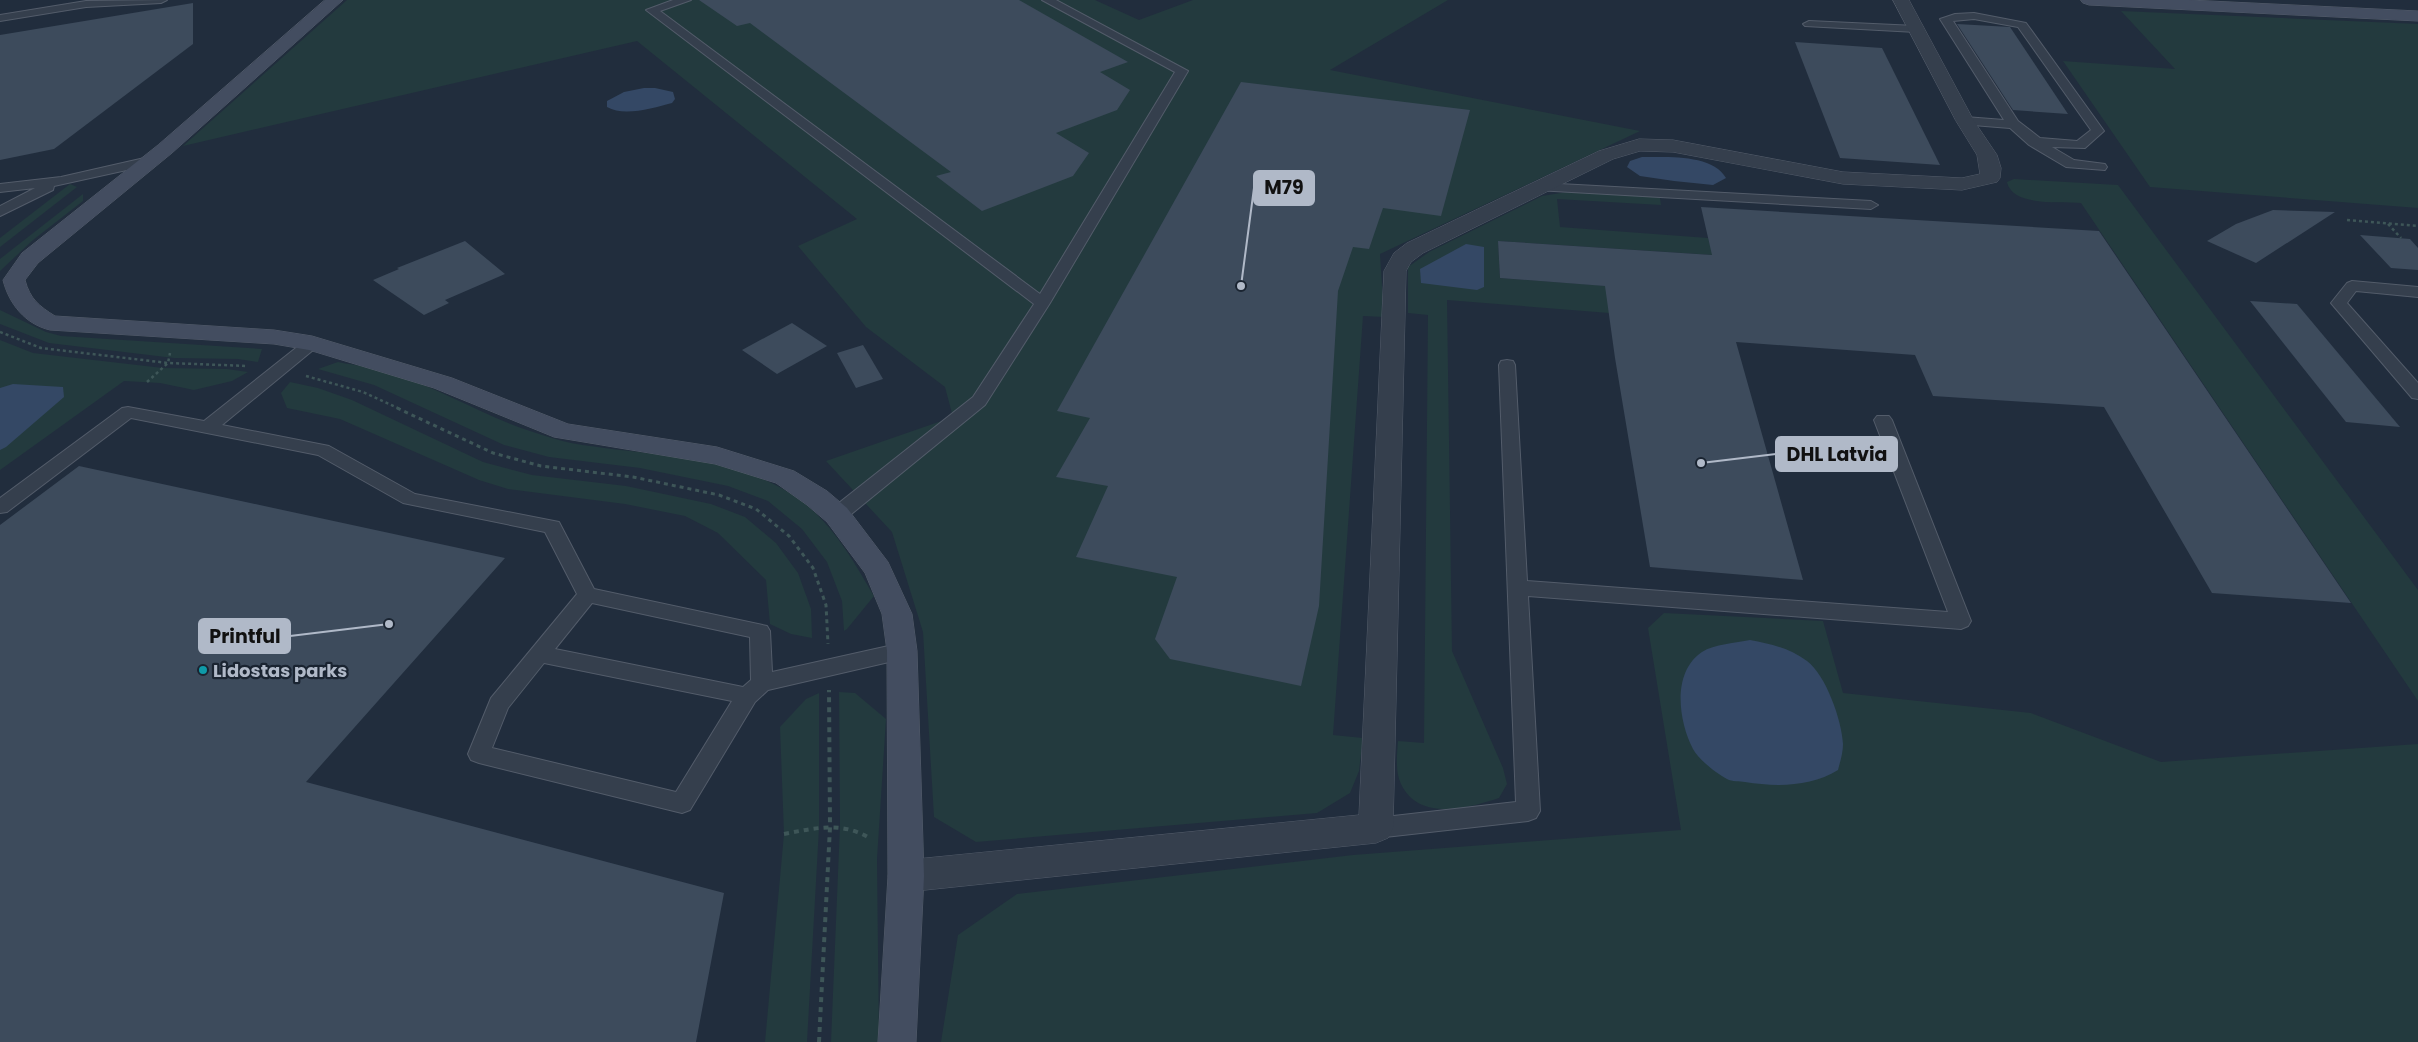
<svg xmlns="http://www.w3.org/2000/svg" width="2418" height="1042" font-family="Poppins,sans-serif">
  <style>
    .green { fill: #233a3e }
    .water { fill: #344865 }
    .building { fill: #3d4b5c }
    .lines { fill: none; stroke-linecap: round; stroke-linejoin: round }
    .lane-casing { stroke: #535c6a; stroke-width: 2 }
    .street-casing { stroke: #535c6a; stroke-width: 1 }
    .secondary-casing { stroke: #535c6a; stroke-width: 1 }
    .path-far2 { stroke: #3e5658; stroke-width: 2.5; stroke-dasharray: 3 3; stroke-linecap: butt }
    .path-far1 { stroke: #3e5658; stroke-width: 3; stroke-dasharray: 4 4; stroke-linecap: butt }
    .path { stroke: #3e5658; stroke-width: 4; stroke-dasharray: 5 5; stroke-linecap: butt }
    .lane { fill: #353f4d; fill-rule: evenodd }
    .street { fill: #353f4d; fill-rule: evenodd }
    .secondary { fill: #434d60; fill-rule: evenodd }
    .culture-dot { fill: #0f9aa8; stroke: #1a2431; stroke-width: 2 }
    .labels { text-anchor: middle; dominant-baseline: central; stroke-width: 4.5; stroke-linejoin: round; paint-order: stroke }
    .poi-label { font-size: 18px; font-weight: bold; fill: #b0b9c8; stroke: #1a2431; text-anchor: start }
    .leader { fill: none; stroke: #b0b9c8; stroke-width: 2 }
    .callout-dot { fill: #b0b9c8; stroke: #1a2431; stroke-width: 2 }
    .callout { fill: #b0b9c8; stroke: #b0b9c8; stroke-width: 2 }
    .callout-label { font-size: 19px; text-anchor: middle; font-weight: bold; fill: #111 }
  </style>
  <rect width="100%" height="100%" fill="#212d3d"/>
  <g class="green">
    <path d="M347,0h748l44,20 54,-20h255l-118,70 310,61 -260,123 4,63 -21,-1 -30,419 30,3 -4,33 -9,22 -33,20 -341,29 -42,-25 -11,-185 -31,-100 -66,-71 127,-44 -8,-30 -79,-60 -68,-81 59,-27 -220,-178 -454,105z"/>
    <path d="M2121,11l297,13v184l-268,-21 -87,-126 112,8z"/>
    <path d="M2014,179l104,6 300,405v111l-337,-498c-20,-2 -69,4 -74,-21z"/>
    <path d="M70,184l7,3 -77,60v-9z"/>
    <path d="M1567,192l89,5 4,1 1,7 -104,-6 3,28 148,11 5,17 -215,-14 2,37 164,12 -55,23 -162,-13 5,351 51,117 4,16 -8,14c-31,10 -80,24 -98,-14 -6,-12 -4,-30 -3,-43l26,2 4,-428 -20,-2v-46l21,-15 113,-56z"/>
    <path d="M83,194v7l-50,39 -33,31v-12z"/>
    <path d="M0,310l46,22 15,4 201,13 -4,13 -20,-3 -64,-1 -125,-15 -49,-19z"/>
    <path d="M0,340l33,13 130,15 64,1 21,3 -16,9 -38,9 -34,-7 -36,-2 -124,89z"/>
    <path d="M338,362c19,4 39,5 56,12 47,15 90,42 136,57 13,4 27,9 41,12 73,13 167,11 229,57 33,24 54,62 74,96l-27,33 -3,2 -2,-30 -15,-39 -25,-33 -34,-28 -40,-15 -88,-18 -91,-11 -45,-12 -130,-60 -56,-16z"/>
    <path d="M290,382l28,6 34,12 131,62 49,13 94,11 85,18 34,13 31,26 22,30 13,36 1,29 -21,-4 -21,-10 -4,-44 -48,-47 -33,-17 -60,-12 -117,-15 -29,-9 -139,-61 -53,-11 -6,-15z"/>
    <path d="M1664,613l159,8 20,72 188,20 130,49 257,-18v298h-1477l17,-107 59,-41 336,-39 328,-25 -33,-202z"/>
    <path d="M839,692l16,1 31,26 -9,140 2,183h-48l9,-217z"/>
    <path d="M819,693v135l-12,214h-42l19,-208 -4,-107 26,-28z"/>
  </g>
  <g class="water">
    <path d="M644,88h11l18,4 2,7 -3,4c-19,5 -48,14 -65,4v-6l17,-9z"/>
    <path d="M1642,157c25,0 71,-3 84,21l-13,7 -39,-4 -34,-5 -13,-9 3,-6z"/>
    <path d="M1466,244l18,3v40l-7,3 -56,-7 -1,-14z"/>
    <path d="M13,384l50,3 1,10 -58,50 -6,3v-62z"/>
    <path d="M1750,640c21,4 39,8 57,21 19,14 35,60 36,83 0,9 -3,18 -5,26 -27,17 -62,17 -93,12 -5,-1 -13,0 -18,-3 -11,-6 -28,-19 -34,-30 -15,-29 -21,-77 9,-97 12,-8 34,-9 48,-12z"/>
  </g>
  <g class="building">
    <path d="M699,0h320l109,62 -28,10 30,18 -13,20 -61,23 33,20 -16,23 -91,35 -46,-35 15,-4 -201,-149 -13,3z"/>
    <path d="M193,3v41l-139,105 -54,11v-125z"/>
    <path d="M1957,24l53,3 58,87 -55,-4z"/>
    <path d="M1795,42l87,6 58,117 -100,-7z"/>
    <path d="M1241,82l229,28 -29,106 -58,-8 -14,41 -16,-2 -15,44 -19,315 -18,80 -131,-27 -15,-20 22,-62 -101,-20 32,-71 -52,-9 34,-59 -33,-7z"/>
    <path d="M1701,207l398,24 252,372 -139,-10 -108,-186 -171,-11 -18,-41 -179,-13 67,238 -153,-13 -35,-209 -10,-72 -105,-8 -2,-37 214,14z"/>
    <path d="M2273,210l62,2 -79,51 -49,-22 29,-17z"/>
    <path d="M2360,235l50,4 8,9v22l-27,-2z"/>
    <path d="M465,241l40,33 -60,26 4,3 -25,12 -51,-35 26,-11 -2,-1z"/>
    <path d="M2250,301l47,3 103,123 -54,-5z"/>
    <path d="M792,323l35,23 -50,28 -35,-24z"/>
    <path d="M863,345l20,34 -27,9 -19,-35z"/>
    <path d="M79,466l426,92 -199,224 418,111 -28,149h-696v-517z"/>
  </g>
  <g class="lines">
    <g class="lane-casing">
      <g id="lane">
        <path d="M167,0l-6,3 -75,4 -86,14v-6l86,-14z"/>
        <path d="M673,0h18l-31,11 380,283 135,-222 -133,-72h14l132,71 -138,232 -65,102 -141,115 -7,1 -7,-1 -2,-5 2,-5 143,-113 61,-93 -388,-294z"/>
        <path d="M1974,13l52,10 78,108 -19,17 -33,-1 22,13 31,4 2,3 -2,3 -39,-3 -37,-22 -19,-17 -50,-4 -1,-3 6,-4 39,3 -64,-101 15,-5zM1974,19l44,8 73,103 -14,11 -37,-3 -22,-17 -65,-100z"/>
        <path d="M1809,21l107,5 6,3 -6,3 -111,-6 -2,-2z"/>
        <path d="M149,157l7,4 -2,3 -100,22 -1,4 -53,26v-10l35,-18 -35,4v-8l61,-7z"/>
        <path d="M1541,183l330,18 7,4 -7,4 -335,-19 -2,-3 2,-3z"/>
        <path d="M2352,281l66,6v10l-62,-6 -9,12 71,80v16l-6,-1 -81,-95 16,-20z"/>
        <path d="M312,338l6,2 2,3 -2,3 -96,79 107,21 86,48 144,28 35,67 173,37 3,5 2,41 130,-29 7,2 3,6 -3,6 -7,2 -134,31 -13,12 -65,108 -8,3 -203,-50 -8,-3 -3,-6 23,-56 86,-104 -32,-62 -142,-29 -85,-48 -187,-37 -124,94 -7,1v-15l122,-90 6,-1 76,14 102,-81zM592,603l158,34 1,43 -8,7 -188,-38zM544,663l188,38 -56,91 -184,-44 16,-40z"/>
        <path d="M1507,360l6,1 2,4 12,216 421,31 -74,-192 3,-4h12l3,4 79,201 -3,5 -7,3 -433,-33 12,215 -4,7 -8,3 -152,17 -8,-3 -4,-7 4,-7 8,-3 140,-16 -17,-437 2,-4z"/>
      </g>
    </g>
    <g class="street-casing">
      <path id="street" d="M1893,0h16l65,121 23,34 4,13 -1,10 -3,4 -35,8 -119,-6 -170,-32 -33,-1 -27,8 -190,94 -12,9 -5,9 -13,557 -5,10 -12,5 -470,49 -12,-5 -6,-11 6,-11 12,-5 453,-45 25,-544 10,-18 13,-10 192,-92 40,-12 34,1 170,32 119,6 18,-4 -3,-19 -21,-34z"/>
    </g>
    <g class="secondary-casing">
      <g id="secondary">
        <path d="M325,0h18l-171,153 -134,110 -13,17c5,19 14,26 30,36l219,14 38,6 140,42 116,46 149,23 77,24 33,20 20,17 41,54 24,52 5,37 7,225 -8,166h-38l10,-166 -1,-225 -5,-37 -17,-41 -38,-51 -20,-17 -31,-22 -61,-19 -161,-27 -120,-49 -125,-38 -35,-6 -224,-14c-25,-6 -41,-26 -47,-50l19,-27 136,-108z"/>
        <path d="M2081,0h108l229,11v10l-329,-16 -6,-2z"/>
      </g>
    </g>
    <g class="path-far2">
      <path d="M2347,220l71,6"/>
      <path d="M2388,224l13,14"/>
      <path d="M0,332l41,16 127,15 80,3"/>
      <path d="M306,376l57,16 37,17"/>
      <path d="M147,382l21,-19 2,-10"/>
    </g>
    <path class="path-far1" d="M397,408l96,45 48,13 92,11 86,18 37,14 33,27 24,32 13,37 2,39"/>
    <g class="path">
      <path d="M784,834c31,-6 59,-13 87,5"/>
      <path d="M819,1042l11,-215 -1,-137"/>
    </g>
    <use href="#lane" class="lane"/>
    <use href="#street" class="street"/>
    <use href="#secondary" class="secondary"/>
  </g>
  <circle class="culture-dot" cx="203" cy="670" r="5"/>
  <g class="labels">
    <g class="poi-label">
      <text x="213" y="670">Lidostas parks</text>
    </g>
  </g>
  <path class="leader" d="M1241 286L1254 188M1701 463L1776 454M389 624L290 636"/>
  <g class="callout-dot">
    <circle cx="1241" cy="286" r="5"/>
    <circle cx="1701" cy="463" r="5"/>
    <circle cx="389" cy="624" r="5"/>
  </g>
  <g class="callout">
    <rect x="1254" y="171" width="60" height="34" rx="5"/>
    <rect x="1776" y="437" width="121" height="34" rx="5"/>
    <rect x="199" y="619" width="91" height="34" rx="5"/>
  </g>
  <g class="callout-label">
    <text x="1284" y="194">M79</text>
    <text x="1837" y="461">DHL Latvia</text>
    <text x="245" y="643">Printful</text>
  </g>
</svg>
